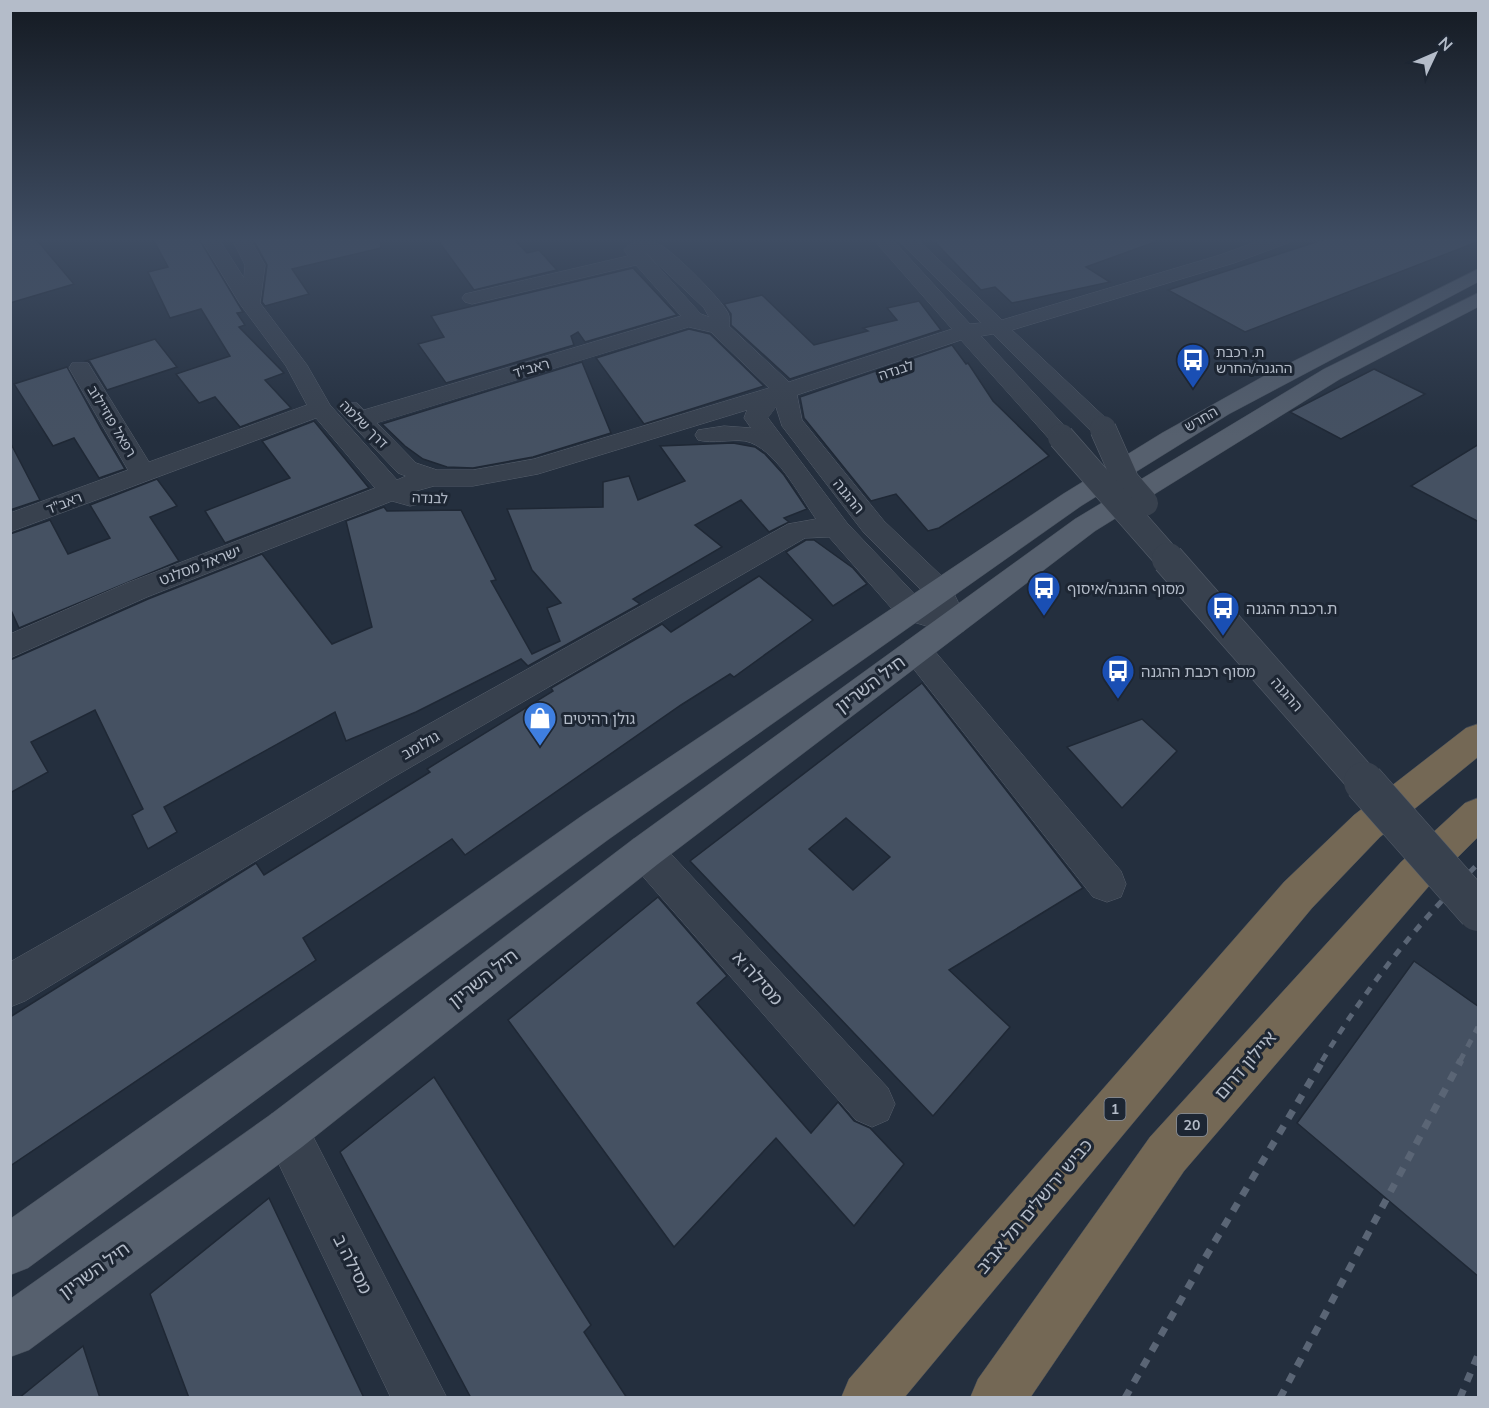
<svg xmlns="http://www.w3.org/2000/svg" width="1489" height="1408" font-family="Mulish,'Noto Sans Hebrew',sans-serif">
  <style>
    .building { fill: #455162; stroke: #1f2835; stroke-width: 1.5; fill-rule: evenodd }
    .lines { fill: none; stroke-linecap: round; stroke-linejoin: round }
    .minor-casing { stroke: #565f6c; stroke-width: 1 }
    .major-casing { stroke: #414a57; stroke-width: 1 }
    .highway-casing { stroke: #434c59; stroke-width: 1 }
    .minor { fill: #38414e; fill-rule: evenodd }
    .major { fill: #56606e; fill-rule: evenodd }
    .highway { fill: #746855; fill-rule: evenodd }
    .rail-far1 { stroke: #5a6575; stroke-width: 5; stroke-dasharray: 8 8; stroke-linecap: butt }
    .rail { stroke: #5a6575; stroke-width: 7; stroke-dasharray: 9 9; stroke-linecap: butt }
    .minor-bridge-far2-casing { stroke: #565f6c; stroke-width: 27; stroke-linecap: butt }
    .minor-bridge-far1-casing { stroke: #565f6c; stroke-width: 33; stroke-linecap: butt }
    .minor-bridge-casing { stroke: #565f6c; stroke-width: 41; stroke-linecap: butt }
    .minor-bridge-far2 { stroke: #38414e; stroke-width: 26 }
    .minor-bridge-far1 { stroke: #38414e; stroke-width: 32 }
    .minor-bridge { stroke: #38414e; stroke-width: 40 }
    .labels { text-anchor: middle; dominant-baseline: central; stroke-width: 6; stroke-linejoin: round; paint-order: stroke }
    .far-poi-label { font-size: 14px; fill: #b4bcc9; stroke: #1d2633; text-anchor: start }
    .far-street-label { font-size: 14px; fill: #b4bcc9; stroke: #1d2633 }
    .shield { fill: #1d2633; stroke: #878f9c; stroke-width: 1.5 }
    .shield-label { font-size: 14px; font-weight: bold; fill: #b4bcc9 }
    .street-label { font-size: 15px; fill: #b4bcc9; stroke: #1d2633 }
    .poi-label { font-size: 15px; fill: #b4bcc9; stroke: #1d2633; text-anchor: start }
    .near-street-label { font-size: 18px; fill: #b4bcc9; stroke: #1d2633 }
  </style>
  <rect width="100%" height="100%" fill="#242f3e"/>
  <g class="building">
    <path d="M10,239h26l38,45 -64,19z"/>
    <path d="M153,239h46l44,73 -6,1 8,12 -6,2 45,46 -19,7 26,28 -51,19 -25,-30 -16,6 -23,-29 54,-18 -29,-47 -31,9 -22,-46 20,-5z"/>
    <path d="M253,239h127l1,9 -89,21 17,25 -44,12 -3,-4 5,-37z"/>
    <path d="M437,239h77l13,14 12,-3 18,20 -83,20z"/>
    <path d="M932,239h223v3l-69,25 24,15 -98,21 -17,-16 -14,3z"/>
    <path d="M1325,239h152v3l-232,90 -77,-42z"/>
    <path d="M633,268l44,47 -92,27 -7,-10 -7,4 3,9 -128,38 -28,-39 26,-7 -13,-21z"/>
    <path d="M762,295l52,50 54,-14 -5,-3 34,-8 -10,-12 32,-7 22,29 -151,49 -59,-54v-11l-7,-10z"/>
    <path d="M689,329l21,5 54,52 -120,38 -48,-66z"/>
    <path d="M155,339l22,28 -70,23 -17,-28 -4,-1z"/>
    <path d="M952,345l14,19 2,-1 25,38 56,55 -110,72 -11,3 -32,-37 -25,7 -67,-83 -4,-21z"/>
    <path d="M582,362l29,71 -78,24 -60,11 -26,-1 -24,-8 -18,-13 -23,-22z"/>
    <path d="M67,367l34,62 24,40 -26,9 -25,-40 -21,8 -39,-62z"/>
    <path d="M1374,369l51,25 -84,45 -51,-27z"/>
    <path d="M314,421l55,67 -144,55 -20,-32 85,-33 -28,-37z"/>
    <path d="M10,442l30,58 -30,10z"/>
    <path d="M733,443l22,4 10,7 19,21 23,34 -23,9 5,4 -20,10 -28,-32 -46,25 27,22 -89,52 7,5 -112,62 -7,-7 -105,53 -70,29 -11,-29 -171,95 13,25 -29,17 -16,-34 11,-6 -48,-99 -64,32 17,30 -38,21v-133l138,-61 114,-45 70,90 40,-17 -26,-106 38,-14 3,4 74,-1 35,70 -5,1 41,73 28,-13 -13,-33 14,-5 -29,-33 -25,-61 96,-2v-25l26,-6 9,24 47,-19 -25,-35z"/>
    <path d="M1479,444v78l-68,-36z"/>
    <path d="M157,479l20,27 -27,11 29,44 -160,67 -9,-20v-74l40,-14 18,34 42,-16 -20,-33z"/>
    <path d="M806,540h8l39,28 14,16 -34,22 -47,-54z"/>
    <path d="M759,576l54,44 -79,57 -4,-3 -49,31 -216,150 -13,-16 -149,99 13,22 -306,206v-149l246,-154 8,12 166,-103 -3,-3 126,-78 -2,-3 111,-64 9,8z"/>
    <path d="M922,683l161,205 -134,82 61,57 -77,89 -243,-255zM846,818l44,39 -37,33 -44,-41z"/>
    <path d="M1142,719l35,32 -55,57 -55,-61z"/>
    <path d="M658,897l69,79 -30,27 114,130 27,-31 16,19 16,7 34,36 -50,62 -78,-88 -102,109 -166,-227z"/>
    <path d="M1414,961l65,46v270l-182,-154z"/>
    <path d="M434,1077l157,248 -7,7 43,66h-156l-131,-246z"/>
    <path d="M269,1198l95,200h-175l-39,-104z"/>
    <path d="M83,1346l17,52h-81z"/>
  </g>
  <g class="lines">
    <g class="minor-casing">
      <g id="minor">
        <path d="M201,239h18l25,39 1,-13 -13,-26h18l15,26 -5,38 47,62 23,40 67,75 9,-4 -8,-3 -57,-60 -4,-5 4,-5h16l7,7 317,-94 -45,-51 -164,39 -7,-2 -3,-4 3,-4 163,-38 -4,-6c7,-11 27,-11 38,-4 14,8 59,53 66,67 2,4 1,9 1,13l60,56 163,-53 -79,-90h19l78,85 11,-1 -84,-84h20l85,81 218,-65 44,-16h27l-3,4 -54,20 -222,67 100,94 3,5 -3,5 -9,2 -9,-2 -101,-100 -12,2 89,96 3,5 -3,5 -9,2 -9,-2 -91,-102 -164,55 5,25 82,101 65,62 19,40 -4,8 -11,3 -53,-16 -71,-81 -24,1 -413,240 -367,223 -15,6v-45l358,-204 420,-234 28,-5c-17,-24 -41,-72 -71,-78 -16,-2 -32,3 -47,-1l-3,-5 3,-5 26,-4 27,2 -7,-10 3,-8 -209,64 -65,12h-39l-18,5 7,7 -4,6 -9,2 -18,-5 -245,96 -137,61v-24l117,-51 248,-95 -59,-70 -306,114v-19l118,-43 -59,-102 3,-5h16l61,99 158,-57 -21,-39 -46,-62zM645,252l59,56 5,9 -8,-3zM689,327l22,5 58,56 -235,71 -61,11h-36l-21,-7 -39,-40zM776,407l6,19 82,107 62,62 4,10 -8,-3 -75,-79 -79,-105z"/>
        <path d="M916,638l11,4 194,229 5,13 -5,13 -14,5 -14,-5 -188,-239 -5,-8 5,-8z"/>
        <path d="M645,835l13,5 230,248 7,16 -7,16 -16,7 -16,-7 -224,-256 -6,-12 6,-12z"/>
        <path d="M286,1108l16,7 145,283h-56l-128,-267 7,-16z"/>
      </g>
    </g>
    <g class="major-casing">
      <g id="major">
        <path d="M1478,269v13l-249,132 -148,92 -472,333 -581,429 -18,7v-56l573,-404 480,-321 99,-61 102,-57z"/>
        <path d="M1478,293v14l-138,72 -245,152 -437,333 -356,283 -273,203 -19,7v-58l260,-184 362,-275 443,-321 249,-150z"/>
      </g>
    </g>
    <g class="highway-casing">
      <g id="highway">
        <path d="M1478,724v33l-98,80 -68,71 -408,490h-63l8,-19 435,-497 70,-67 112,-87z"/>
        <path d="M1478,798v39l-49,49 -245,285 -154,227h-60l8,-19 172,-242 251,-275 64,-59z"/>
      </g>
    </g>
    <use href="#minor" class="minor"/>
    <use href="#major" class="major"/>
    <use href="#highway" class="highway"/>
    <g class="rail-far1">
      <path d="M1322,1061c44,-73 95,-138 156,-197"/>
      <path d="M1460,1061l18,-34"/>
    </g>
    <g class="rail">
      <path d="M1125,1398l77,-135 121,-203"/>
      <path d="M1280,1398l181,-338"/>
      <path d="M1460,1398l18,-43"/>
    </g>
    <g class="minor-bridge-far2-casing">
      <g id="minor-bridge-far2">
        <path d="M1103,429l23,52 19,22"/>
        <path d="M1061,437l109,124"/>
      </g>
    </g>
    <g class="minor-bridge-far1-casing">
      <path id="minor-bridge-far1" d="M1168,559l197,224"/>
    </g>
    <g class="minor-bridge-casing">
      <path id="minor-bridge" d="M1364,782l114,129"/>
    </g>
    <use href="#minor-bridge-far2" class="minor-bridge-far2"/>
    <use href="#minor-bridge-far1" class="minor-bridge-far1"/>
    <use href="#minor-bridge" class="minor-bridge"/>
  </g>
  <linearGradient id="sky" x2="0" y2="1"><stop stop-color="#141a22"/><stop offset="0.55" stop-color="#3f4d63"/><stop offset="1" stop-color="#3f4d63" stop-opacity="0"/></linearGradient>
  <rect width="1489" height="436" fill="url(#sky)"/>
  <defs>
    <g id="bus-pin" transform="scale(1.725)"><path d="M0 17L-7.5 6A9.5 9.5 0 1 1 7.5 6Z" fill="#1a4fb4" stroke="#1d2633"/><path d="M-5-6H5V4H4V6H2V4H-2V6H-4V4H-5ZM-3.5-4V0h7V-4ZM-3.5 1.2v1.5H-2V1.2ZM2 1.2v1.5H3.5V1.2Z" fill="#fff"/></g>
    <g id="shop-pin" transform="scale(1.725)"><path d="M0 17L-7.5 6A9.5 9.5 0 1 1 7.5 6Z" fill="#3f7fe0" stroke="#1d2633"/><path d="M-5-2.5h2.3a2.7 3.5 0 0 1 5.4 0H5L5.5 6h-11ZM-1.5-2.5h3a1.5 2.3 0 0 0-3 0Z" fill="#fff"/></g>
  </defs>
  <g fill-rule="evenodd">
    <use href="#bus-pin" x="1193" y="360"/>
    <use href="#bus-pin" x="1044" y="588"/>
    <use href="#bus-pin" x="1223" y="608"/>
    <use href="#bus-pin" x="1118" y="671"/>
    <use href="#shop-pin" x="540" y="718"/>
  </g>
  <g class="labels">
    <g class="far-poi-label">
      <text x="1216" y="352">ת. רכבת<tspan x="1216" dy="16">ההגנה/החרש</tspan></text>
    </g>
    <g class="far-street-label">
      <text transform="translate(531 368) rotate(-16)">ראב"ד</text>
      <text transform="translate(896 370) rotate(-19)">לבנדה</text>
      <text transform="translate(1201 419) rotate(-30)">החרש</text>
      <text transform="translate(112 421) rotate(59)">רפאל פוזיילוב</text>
      <text transform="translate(364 424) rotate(45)">דרך שלמה</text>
      <text transform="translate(430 498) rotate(2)">לבנדה</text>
      <text transform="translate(64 503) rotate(-21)">ראב"ד</text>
    </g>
    <g class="shield">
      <rect x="1104.5" y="1098" width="21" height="22" rx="4.5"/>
      <rect x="1177" y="1114" width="30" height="22" rx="4.5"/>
    </g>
    <g class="shield-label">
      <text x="1115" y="1109">1</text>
      <text x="1192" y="1125">20</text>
    </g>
    <g class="street-label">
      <text transform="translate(849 496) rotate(51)">ההגנה</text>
      <text transform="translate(200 565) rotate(-21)">ישראל מסלנט</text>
      <text transform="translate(1287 694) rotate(49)">ההגנה</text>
      <text transform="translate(420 745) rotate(-30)">גולומב</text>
    </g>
    <g class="poi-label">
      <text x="1067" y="588">מסוף ההגנה/איסוף</text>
      <text x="1246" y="608">ת.רכבת ההגנה</text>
      <text x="1141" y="671">מסוף רכבת ההגנה</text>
      <text x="563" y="718">גולן רהיטים</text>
    </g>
    <g class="near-street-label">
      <text transform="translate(870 684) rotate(-37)">חיל השריון</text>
      <text transform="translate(483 978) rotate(-38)">חיל השריון</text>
      <text transform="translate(758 978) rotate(48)">מסילה א</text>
      <text transform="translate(1245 1065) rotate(-49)">איילון דרום</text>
      <text transform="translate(1034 1206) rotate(-50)">כביש ירושלים תל אביב</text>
      <text transform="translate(353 1264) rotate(63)">מסילה ב</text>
      <text transform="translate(94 1270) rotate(-36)">חיל השריון</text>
    </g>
  </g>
  <rect width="1489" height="1408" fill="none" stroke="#b4bcc9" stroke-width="24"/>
  <g transform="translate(1435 54) rotate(46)" stroke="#1d2633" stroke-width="4.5" paint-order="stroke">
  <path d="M0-4.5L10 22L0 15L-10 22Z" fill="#b4bcc9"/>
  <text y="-9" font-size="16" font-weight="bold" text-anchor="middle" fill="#b4bcc9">N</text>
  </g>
</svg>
